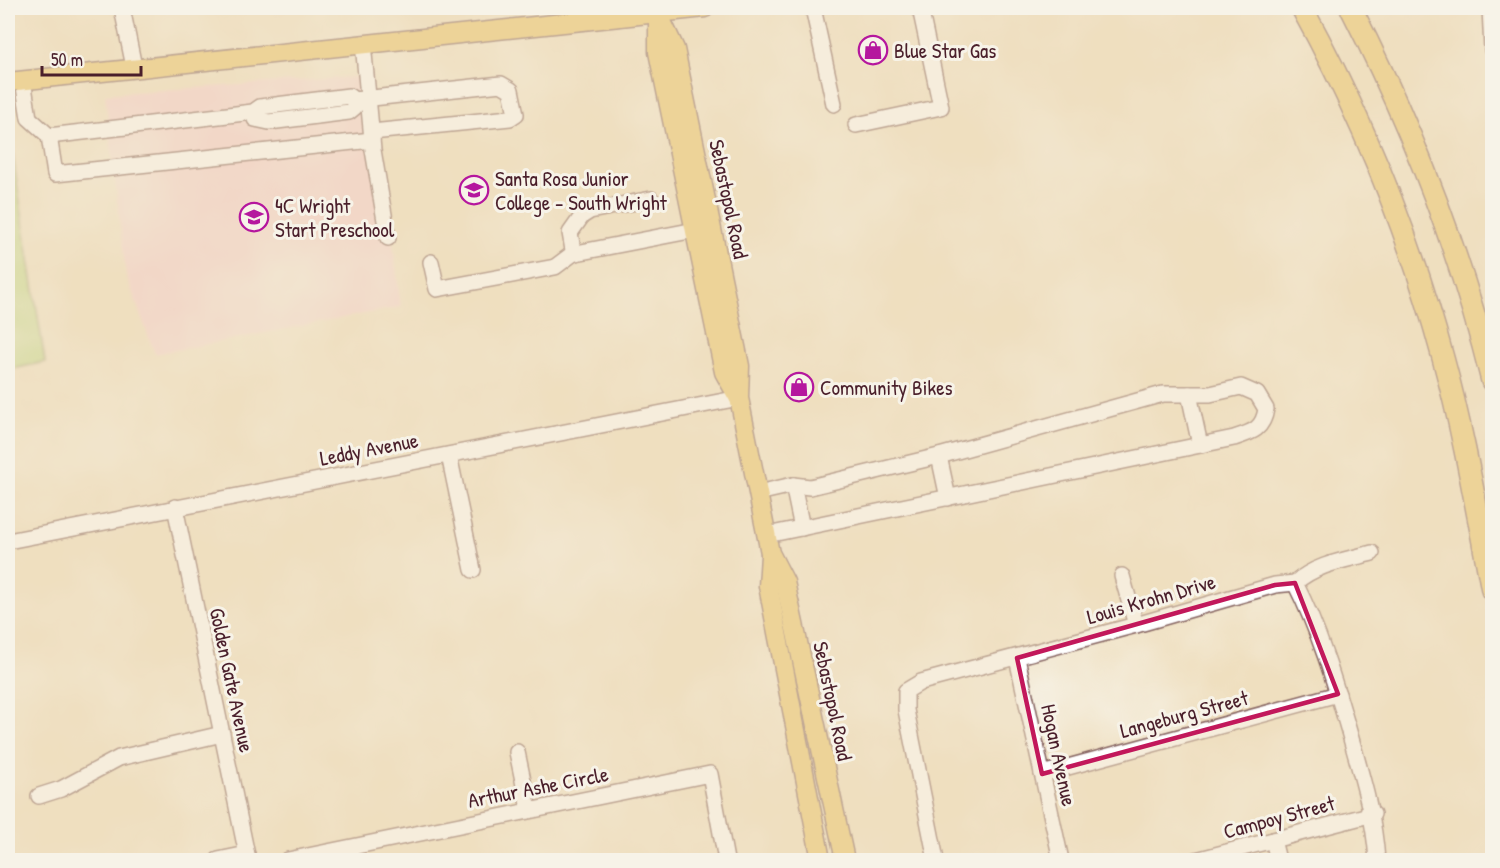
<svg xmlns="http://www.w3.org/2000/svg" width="1500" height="868" font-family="'Patrick Hand',sans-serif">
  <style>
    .built { fill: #f7cfd1 }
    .green { fill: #b8d67d; stroke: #817a54; stroke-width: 1.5 }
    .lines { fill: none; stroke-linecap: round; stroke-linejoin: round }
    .minor-casing { stroke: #84625f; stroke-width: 18 }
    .major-casing { stroke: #84625f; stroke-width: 21 }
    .highway-casing { stroke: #84625f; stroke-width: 24 }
    .minor { stroke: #fff; stroke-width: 15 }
    .major { stroke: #ebc669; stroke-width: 18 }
    .highway { stroke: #ebc669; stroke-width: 21 }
    .marked { fill: none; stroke: #c2185b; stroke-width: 4.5; stroke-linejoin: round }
    .labels { text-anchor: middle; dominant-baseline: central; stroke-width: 6; stroke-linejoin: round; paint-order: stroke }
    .poi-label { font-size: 21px; fill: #4a1f2b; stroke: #f7f3e8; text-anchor: start }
    .street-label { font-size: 21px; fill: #4a1f2b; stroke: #f7f3e8 }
  </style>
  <rect width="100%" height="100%" fill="#f7f3e8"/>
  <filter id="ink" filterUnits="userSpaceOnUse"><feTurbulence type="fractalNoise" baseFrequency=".0167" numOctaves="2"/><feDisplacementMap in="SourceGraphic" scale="12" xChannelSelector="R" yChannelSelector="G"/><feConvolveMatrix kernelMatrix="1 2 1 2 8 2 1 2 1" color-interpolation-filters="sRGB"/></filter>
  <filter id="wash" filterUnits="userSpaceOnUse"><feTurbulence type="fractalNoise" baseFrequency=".008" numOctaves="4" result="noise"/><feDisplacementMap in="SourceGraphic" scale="24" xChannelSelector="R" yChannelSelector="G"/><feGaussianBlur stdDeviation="1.35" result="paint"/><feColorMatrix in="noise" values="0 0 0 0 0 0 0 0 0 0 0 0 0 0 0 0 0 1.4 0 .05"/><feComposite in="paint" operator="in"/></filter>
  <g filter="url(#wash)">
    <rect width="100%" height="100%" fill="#efdfbf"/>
    <path class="built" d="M371,76l30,231 -246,47 -29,-79 -21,-181z"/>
    <path class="green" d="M8,124l37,238 -37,8z"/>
  </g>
  <g filter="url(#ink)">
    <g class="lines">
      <g class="minor-casing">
        <g id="minor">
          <path d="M122,8l12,59"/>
          <path d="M813,8l21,96"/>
          <path d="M1490,8l2,42"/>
          <path d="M363,43l10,107 15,88"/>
          <path d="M23,80l6,38 20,18 204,-24 7,-5 89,-11 5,4 1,7 -6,5 -80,10 -14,-3 -2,-7"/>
          <path d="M354,100l147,-16 10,6 5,24 -6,4 -138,14"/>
          <path d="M856,125l85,-18 -21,-99"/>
          <path d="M49,136l6,38 317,-34"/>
          <path d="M651,199l-61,12 -8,5 -12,17 3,17 3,3 119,-23"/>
          <path d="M431,262l6,27 118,-22 20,-15"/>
          <path d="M1189,394l11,51"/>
          <path d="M449,455l24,115"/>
          <path d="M939,456l9,42"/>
          <path d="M793,485l9,43"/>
          <path d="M758,493l35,-8 17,2 129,-31 224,-62h47l31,-7 16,7 9,15c-3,20 -13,23 -32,29l-467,97"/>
          <path d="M175,507l73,353"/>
          <path d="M8,541l731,-143"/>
          <path d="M1122,576l14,49"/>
          <path d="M1295,583c24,47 40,100 55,152 12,42 24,81 27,125"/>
          <path d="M1295,583c21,-19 51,-23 77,-30"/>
          <path d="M1017,658l44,202"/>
          <path d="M517,752l12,57"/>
          <path d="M1042,774l296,-80"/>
          <path d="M39,796l22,-7 58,-31 103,-24"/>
          <path d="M1273,840l5,20"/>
          <path d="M218,860l29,-6"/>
          <path d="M288,860l422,-86 16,86"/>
          <path d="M936,860l-30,-150v-19l15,-9 215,-57 139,-40 20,-2"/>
          <path d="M1196,860l177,-46"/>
        </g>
      </g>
      <g class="major-casing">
        <g id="major">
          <path d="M658,13l17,36 65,317 -1,32 31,155 15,29 60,278"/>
          <path d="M658,18v34l66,320 14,25"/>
          <path d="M8,82l697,-74"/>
          <path d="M770,555l-2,31 53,274"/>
        </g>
      </g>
      <g class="highway-casing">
        <g id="highway">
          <path d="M1302,8c61,111 108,227 141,350 21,76 34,155 49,232"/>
          <path d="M1351,8c61,120 109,242 141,373"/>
        </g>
      </g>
      <use href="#minor" class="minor"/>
      <use href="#major" class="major"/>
      <use href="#highway" class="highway"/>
    </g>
  </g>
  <path d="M0 0H1500V868H0ZM1295,583l43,111 -296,80 -25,-116 258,-73z" fill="#efdfbf" fill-opacity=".55" fill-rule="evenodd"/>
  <path class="marked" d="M1295,583l43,111 -296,80 -25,-116 258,-73z"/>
  <defs>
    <g id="shop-ring" transform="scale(1.5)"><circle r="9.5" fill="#f7f3e8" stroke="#b5179e" stroke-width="1.5"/><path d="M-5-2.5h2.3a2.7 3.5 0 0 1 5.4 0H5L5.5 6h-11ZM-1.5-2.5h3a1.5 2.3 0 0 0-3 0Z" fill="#b5179e"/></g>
    <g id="school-ring" transform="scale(1.5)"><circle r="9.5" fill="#f7f3e8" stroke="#b5179e" stroke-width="1.5"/><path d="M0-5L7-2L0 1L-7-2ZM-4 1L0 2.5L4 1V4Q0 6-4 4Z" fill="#b5179e"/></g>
  </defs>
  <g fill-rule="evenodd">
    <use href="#shop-ring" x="873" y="50"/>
    <use href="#school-ring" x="474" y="190"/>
    <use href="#school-ring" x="254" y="217"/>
    <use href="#shop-ring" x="799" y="387"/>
  </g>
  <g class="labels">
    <g class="poi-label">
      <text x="894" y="50">Blue Star Gas</text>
      <text x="495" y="178">Santa Rosa Junior<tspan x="495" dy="24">College - South Wright</tspan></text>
      <text x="275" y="205">4C Wright<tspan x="275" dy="24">Start Preschool</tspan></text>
      <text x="820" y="387">Community Bikes</text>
    </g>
    <g class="street-label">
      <text transform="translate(729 199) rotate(78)">Sebastopol Road</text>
      <text transform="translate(369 449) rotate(-11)">Leddy Avenue</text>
      <text transform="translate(1151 599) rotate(-16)">Louis Krohn Drive</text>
      <text transform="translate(232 680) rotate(78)">Golden Gate Avenue</text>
      <text transform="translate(833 701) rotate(78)">Sebastopol Road</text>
      <text transform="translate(1184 714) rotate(-15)">Langeburg Street</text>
      <text transform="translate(1059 755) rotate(78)">Hogan Avenue</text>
      <text transform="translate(538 787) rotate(-11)">Arthur Ashe Circle</text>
      <text transform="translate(1279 817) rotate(-15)">Campoy Street</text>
    </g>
  </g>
  <rect width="1500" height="868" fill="none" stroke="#f7f3e8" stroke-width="30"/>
  <path d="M42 66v9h99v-9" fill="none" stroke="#4a1f2b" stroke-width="3"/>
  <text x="51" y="66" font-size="18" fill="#4a1f2b" stroke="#f7f3e8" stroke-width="4.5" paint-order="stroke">50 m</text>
</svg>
